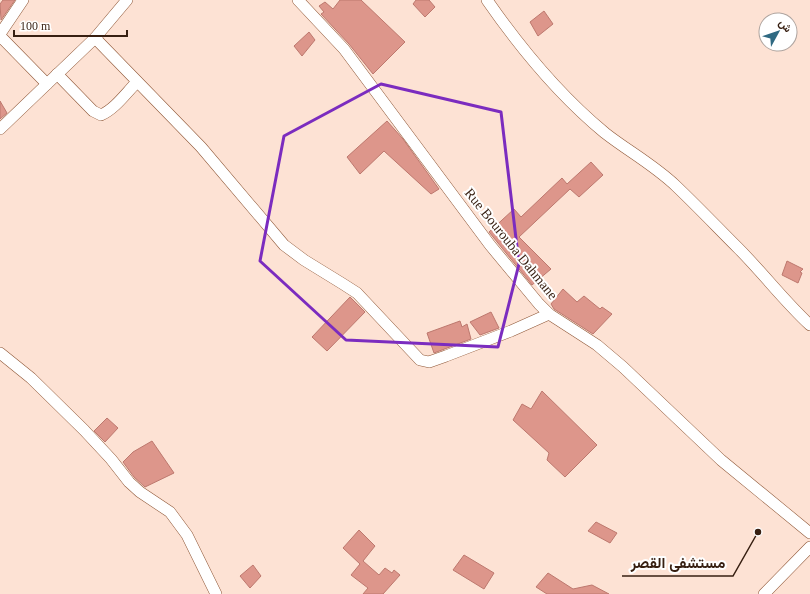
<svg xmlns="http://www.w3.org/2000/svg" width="810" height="594" font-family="'Times New Roman',Vazirmatn,serif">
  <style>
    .building { fill: #dd968b; stroke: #bd786e }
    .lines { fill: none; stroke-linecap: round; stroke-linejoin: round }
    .minor-casing { stroke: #8f5737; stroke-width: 12 }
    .minor { stroke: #fff; stroke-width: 11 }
    .marked { fill: none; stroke: #7b2cbf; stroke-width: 3; stroke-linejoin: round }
    .labels { text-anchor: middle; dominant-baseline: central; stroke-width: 4; stroke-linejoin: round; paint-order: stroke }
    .street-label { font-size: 14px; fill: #371f11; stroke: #fff }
    .leader { fill: none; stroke: #371f11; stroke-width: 1.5 }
    .callout-dot { fill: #371f11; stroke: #fff; stroke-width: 1.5 }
    .callout-label { font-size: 15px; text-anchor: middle; font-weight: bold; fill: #371f11; stroke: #fff; stroke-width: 4; stroke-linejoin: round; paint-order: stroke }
  </style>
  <rect width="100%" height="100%" fill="#fde2d4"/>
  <g class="building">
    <path d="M3,0h12l-14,20 -1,-16z"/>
    <path d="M340,0h21l44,42 -32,32 -24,-30 -28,-30 3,-2 -5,-6 6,-4 8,7z"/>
    <path d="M416,0h13l6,7 -10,10 -12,-13z"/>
    <path d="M544,11l9,13 -15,12 -8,-14z"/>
    <path d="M309,32l6,8 -13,16 -8,-10z"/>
    <path d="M0,101l7,12 -7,6z"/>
    <path d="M387,121l16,18 36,50 -8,5 -47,-43 -24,23 -13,-17z"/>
    <path d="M591,162l12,13 -24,22 -9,-8 -51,48 32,32 -19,16 -43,-53 25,-23 7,8 41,-39 5,6z"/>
    <path d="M787,261l16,8 -3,3 2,1 -4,10 -16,-8z"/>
    <path d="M563,289l14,13 7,-6 16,13 2,-2 10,7 -19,20 -39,-25 -3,-5z"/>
    <path d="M350,297l15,15 -38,39 -15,-14z"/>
    <path d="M491,312l8,16 -19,7 -10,-13z"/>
    <path d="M460,321l2,6 5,-3 4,15 -37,14 -7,-20z"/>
    <path d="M542,391l55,54 -32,32 -18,-17 2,-7 -36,-33 9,-16 9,5z"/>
    <path d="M107,418l11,10 -13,14 -11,-11z"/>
    <path d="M152,441l22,32 -29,14 -11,-10 -11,-15 10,-10z"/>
    <path d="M596,522l21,11 -7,10 -22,-12z"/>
    <path d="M359,530l16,16 -12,15 16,14 6,-7 7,5 2,-3 6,5 -17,19h-20l5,-6 -17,-13 9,-11 -17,-16z"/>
    <path d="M464,555l30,18 -10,16 -31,-19z"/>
    <path d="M253,565l8,11 -11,12 -10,-12z"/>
    <path d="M548,573l25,16 19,-4 17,9h-62l-11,-7z"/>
  </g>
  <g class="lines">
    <g class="minor-casing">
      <g id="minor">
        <path d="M298,0l46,49 146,196 49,59 10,10 48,31 26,22 98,93 89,73"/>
        <path d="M487,0c34,49 72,95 118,133 23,18 49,32 71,53 21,20 41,41 62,62 25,25 46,53 72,77"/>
        <path d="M0,34l23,-34"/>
        <path d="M0,36l47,48"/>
        <path d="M95,38l106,109 83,98 20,15 39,24 14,9 63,67 9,2 17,-6 65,-25 38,-17"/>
        <path d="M57,74l36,37 8,4c14,-6 25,-22 36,-33"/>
        <path d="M0,129l95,-91 32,-38"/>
        <path d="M0,353l31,25 53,52 27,29 18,23 11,10 30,20 17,23 29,59"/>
        <path d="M764,594l46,-47"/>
      </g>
    </g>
    <use href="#minor" class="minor"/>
  </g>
  <path class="marked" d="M381,84l120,28 18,152 -21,83 -152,-7 -86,-79 24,-125z"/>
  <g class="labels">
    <g class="street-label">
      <text transform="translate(511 244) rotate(51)">Rue Bourouba Dahmane</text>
    </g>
  </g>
  <path class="leader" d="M758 532L733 576H622"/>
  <circle class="callout-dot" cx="758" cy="532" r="4"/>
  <g class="callout-label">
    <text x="678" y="568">مستشفى القصر</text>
  </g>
  <g transform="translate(778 32) rotate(50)"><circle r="19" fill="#ffffff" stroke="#afa5a0"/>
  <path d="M0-3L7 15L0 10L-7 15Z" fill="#2f6982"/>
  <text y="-6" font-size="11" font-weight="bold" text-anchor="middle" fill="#371f11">ش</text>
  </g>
  <path d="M14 30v6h113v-6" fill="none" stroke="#371f11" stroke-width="2"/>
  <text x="20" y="30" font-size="12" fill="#371f11" stroke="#ffffff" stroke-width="3" paint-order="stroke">100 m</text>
</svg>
